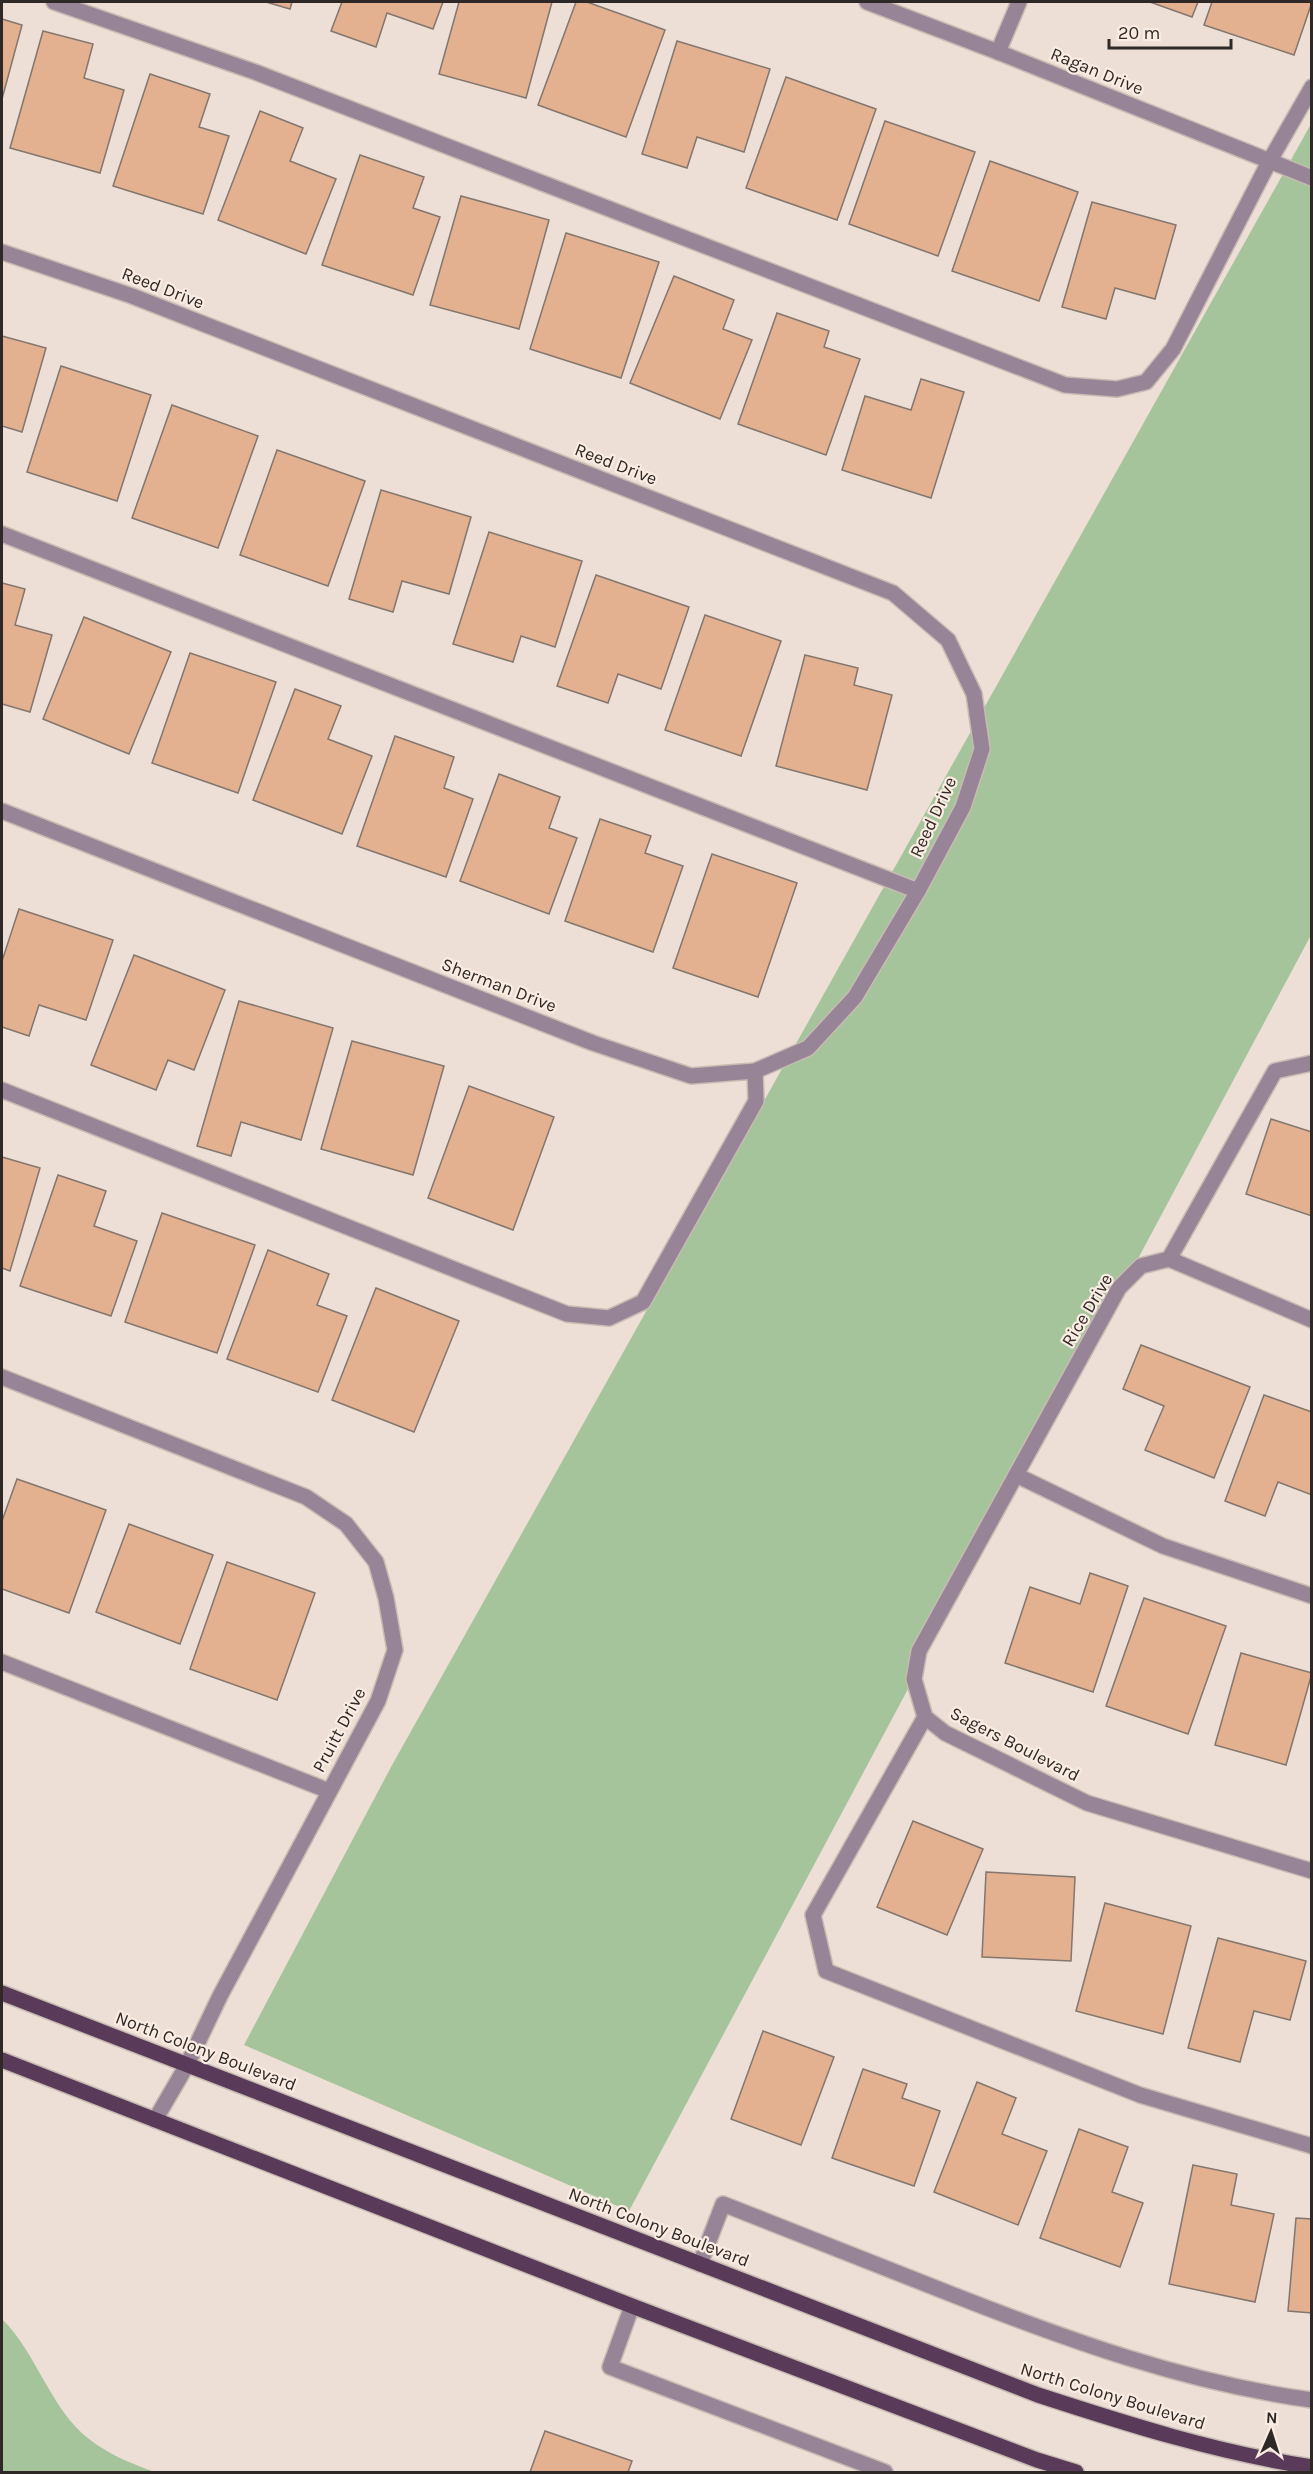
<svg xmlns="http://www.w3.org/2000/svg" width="1313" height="2474" font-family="Karla,sans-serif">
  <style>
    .green { fill: #a6c49b }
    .building { fill: #e3b18f; stroke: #82766e; stroke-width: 1.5 }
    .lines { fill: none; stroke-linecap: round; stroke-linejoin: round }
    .minor-casing { stroke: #c7bbb2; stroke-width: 18 }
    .major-casing { stroke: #c7bbb2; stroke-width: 18 }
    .minor { stroke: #978597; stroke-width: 15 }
    .major { stroke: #593a59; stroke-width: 15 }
    .labels { text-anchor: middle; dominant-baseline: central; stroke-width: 4.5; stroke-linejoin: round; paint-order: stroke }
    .street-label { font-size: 18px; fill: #2e2926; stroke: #faece2 }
  </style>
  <rect width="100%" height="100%" fill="#eddfd5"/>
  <g class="green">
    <path d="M1311,124v811l-682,1276 -385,-166 147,-278z"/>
    <path d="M2,2319c34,33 49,91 87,120 19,15 43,25 66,33h-153z"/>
  </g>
  <g class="building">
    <path d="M266,2h26l-2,7z"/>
    <path d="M342,2h101l-10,27 -46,-16 -11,34 -45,-16z"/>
    <path d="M459,2h93l-26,96 -87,-24z"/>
    <path d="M576,2h11l78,28 -39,107 -88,-32z"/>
    <path d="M1150,2h48l-6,15z"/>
    <path d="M1212,2h100l-18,53 -90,-30z"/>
    <path d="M2,19l20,6 -20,74z"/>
    <path d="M43,31l50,13 -9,34 40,12 -24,83 -90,-25z"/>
    <path d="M677,41l93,28 -26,83 -47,-15 -10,31 -45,-14z"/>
    <path d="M150,74l60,20 -11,33 30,9 -26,78 -90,-28z"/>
    <path d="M786,77l90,32 -39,111 -91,-32z"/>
    <path d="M260,111l43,17 -13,33 46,18 -30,75 -88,-34z"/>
    <path d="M885,121l90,31 -37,104 -89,-32z"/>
    <path d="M360,155l64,22 -11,31 27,9 -27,78 -91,-30z"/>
    <path d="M990,161l88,31 -39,109 -87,-30z"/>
    <path d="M461,196l88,24 -30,109 -89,-24z"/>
    <path d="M1092,202l84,23 -21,74 -40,-11 -9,31 -44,-12z"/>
    <path d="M566,233l93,29 -38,116 -91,-29z"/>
    <path d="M674,276l60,24 -11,29 29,11 -32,79 -90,-36z"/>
    <path d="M777,313l52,18 -5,16 36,12 -34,96 -88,-31z"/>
    <path d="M2,336l44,12 -24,84 -20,-6z"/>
    <path d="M61,366l90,29 -34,106 -90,-29z"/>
    <path d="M921,379l43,13 -33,106 -89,-28 23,-74 46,14z"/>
    <path d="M172,405l86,31 -40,112 -86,-30z"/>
    <path d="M277,450l88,31 -37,105 -88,-31z"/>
    <path d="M381,490l90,27 -22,77 -47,-13 -9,31 -44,-13z"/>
    <path d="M489,532l93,29 -27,86 -34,-11 -8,26 -60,-18z"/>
    <path d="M596,575l93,32 -28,82 -43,-15 -10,29 -51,-17z"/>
    <path d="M2,583l23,6 -10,36 37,10 -22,77 -28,-8z"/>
    <path d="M705,615l76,26 -40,115 -76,-26z"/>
    <path d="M84,617l87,35 -42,102 -86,-35z"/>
    <path d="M190,653l86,29 -38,111 -86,-30z"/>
    <path d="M805,655l53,13 -4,17 38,10 -25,95 -91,-24z"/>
    <path d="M295,689l46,17 -13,33 44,17 -30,78 -89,-34z"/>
    <path d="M395,736l59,21 -10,31 29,11 -27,78 -89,-31z"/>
    <path d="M499,774l61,23 -11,31 28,10 -28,76 -89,-33z"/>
    <path d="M600,819l51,17 -6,17 38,13 -30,86 -88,-31z"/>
    <path d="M712,854l85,29 -39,114 -85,-29z"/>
    <path d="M19,909l94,31 -27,80 -47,-15 -10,31 -27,-9v-66z"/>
    <path d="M134,955l91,35 -31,80 -26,-10 -12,30 -65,-25z"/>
    <path d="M239,1001l94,27 -32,112 -60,-18 -10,34 -34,-10z"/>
    <path d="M352,1041l92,25 -31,109 -92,-26z"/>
    <path d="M469,1086l85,31 -41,113 -85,-32z"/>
    <path d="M1271,1119l41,13v84l-66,-22z"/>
    <path d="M2,1157l38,11 -30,103 -8,-3z"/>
    <path d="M58,1175l48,16 -12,35 43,15 -26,75 -91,-30z"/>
    <path d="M162,1213l93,32 -38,108 -92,-31z"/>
    <path d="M268,1250l61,24 -12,31 30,11 -29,76 -91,-33z"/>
    <path d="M376,1288l83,33 -45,111 -82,-32z"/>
    <path d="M1141,1345l109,42 -36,91 -69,-28 19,-44 -41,-17z"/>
    <path d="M1264,1395l48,17v83l-34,-13 -13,34 -40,-15z"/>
    <path d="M17,1479l89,31 -37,103 -67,-24v-68z"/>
    <path d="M129,1524l84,31 -33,89 -84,-32z"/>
    <path d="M227,1562l88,31 -38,107 -87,-31z"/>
    <path d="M1090,1573l38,13 -35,106 -88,-29 25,-76 50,17z"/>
    <path d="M1144,1598l82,28 -38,108 -82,-28z"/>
    <path d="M1241,1653l71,20 -26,92 -71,-20z"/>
    <path d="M913,1821l70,28 -36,86 -70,-28z"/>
    <path d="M986,1872l89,5 -4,84 -89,-4z"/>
    <path d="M1105,1903l86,23 -28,108 -87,-23z"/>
    <path d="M1218,1938l88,23 -16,59 -36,-9 -14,51 -52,-14z"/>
    <path d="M763,2031l71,26 -33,88 -70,-26z"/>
    <path d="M863,2069l44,15 -5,14 38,13 -26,75 -82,-28z"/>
    <path d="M977,2082l39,16 -14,36 45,17 -29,74 -84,-33z"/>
    <path d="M1079,2129l49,18 -16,45 31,11 -23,64 -80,-29z"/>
    <path d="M1193,2165l44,9 -6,31 43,9 -19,88 -86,-18z"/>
    <path d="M1296,2218l16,1v94l-24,-2z"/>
    <path d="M545,2431l87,30 -4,11h-98z"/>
  </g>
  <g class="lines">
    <g class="minor-casing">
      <g id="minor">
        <path d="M54,2l201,70 810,313 52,4 29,-7 27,-33 96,-187 43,-75"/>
        <path d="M867,2l131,50 314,126"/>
        <path d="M998,52l21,-50"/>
        <path d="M2,252l130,44 761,297 55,47 26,54 8,55 -19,58 -45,84 -63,106 -47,51 -53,23 -64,5 -98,-33 -591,-232"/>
        <path d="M2,534l916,357"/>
        <path d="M2,1090l565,224 42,4 34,-16 113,-201 -1,-30"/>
        <path d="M1169,1259l106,-188 37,-8"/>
        <path d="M1312,1320l-143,-61 -28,7 -22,22 -200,363 -5,28 11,38 20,16 142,70 225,68"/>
        <path d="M2,1377l304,120 40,27 30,38 10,36 9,52 -17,51 -158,295 -33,69 -32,55"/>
        <path d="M1016,1475l147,71 149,50"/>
        <path d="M2,1662l327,129"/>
        <path d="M925,1717l-112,198 13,56 314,124 172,51"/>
        <path d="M700,2264l23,-60c76,30 152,60 228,90 117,46 235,89 361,106"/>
        <path d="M632,2306l-22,61 275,105"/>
      </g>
    </g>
    <g class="major-casing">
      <g id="major">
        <path d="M2,1993l1036,402c89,29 180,58 274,72"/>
        <path d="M2,2060l630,246 405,154 39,12"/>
      </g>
    </g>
    <use href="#minor" class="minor"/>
    <use href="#major" class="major"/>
  </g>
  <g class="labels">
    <g class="street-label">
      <text transform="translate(1097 71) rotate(22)">Ragan Drive</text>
      <text transform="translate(163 288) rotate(21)">Reed Drive</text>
      <text transform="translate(616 464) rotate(21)">Reed Drive</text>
      <text transform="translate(933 817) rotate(-65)">Reed Drive</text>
      <text transform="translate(499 985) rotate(21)">Sherman Drive</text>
      <text transform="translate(1087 1310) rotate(-59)">Rice Drive</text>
      <text transform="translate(339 1730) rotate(-62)">Pruitt Drive</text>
      <text transform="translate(1015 1744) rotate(27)">Sagers Boulevard</text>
      <text transform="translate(206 2051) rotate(21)">North Colony Boulevard</text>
      <text transform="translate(659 2227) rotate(21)">North Colony Boulevard</text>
      <text transform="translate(1113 2396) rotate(17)">North Colony Boulevard</text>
    </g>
  </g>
  <rect width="1313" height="2474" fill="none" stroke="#2e2926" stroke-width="6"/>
  <g transform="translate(1271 2432) rotate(3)" stroke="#faece2" stroke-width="4.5" paint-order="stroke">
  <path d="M0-4.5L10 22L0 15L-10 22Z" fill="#2e2926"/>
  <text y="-9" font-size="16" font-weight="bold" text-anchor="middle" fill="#2e2926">N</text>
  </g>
  <path d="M1109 39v9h122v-9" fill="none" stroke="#2e2926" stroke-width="3"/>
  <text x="1118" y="39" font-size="18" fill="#2e2926" stroke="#faece2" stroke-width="4.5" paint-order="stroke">20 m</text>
</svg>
